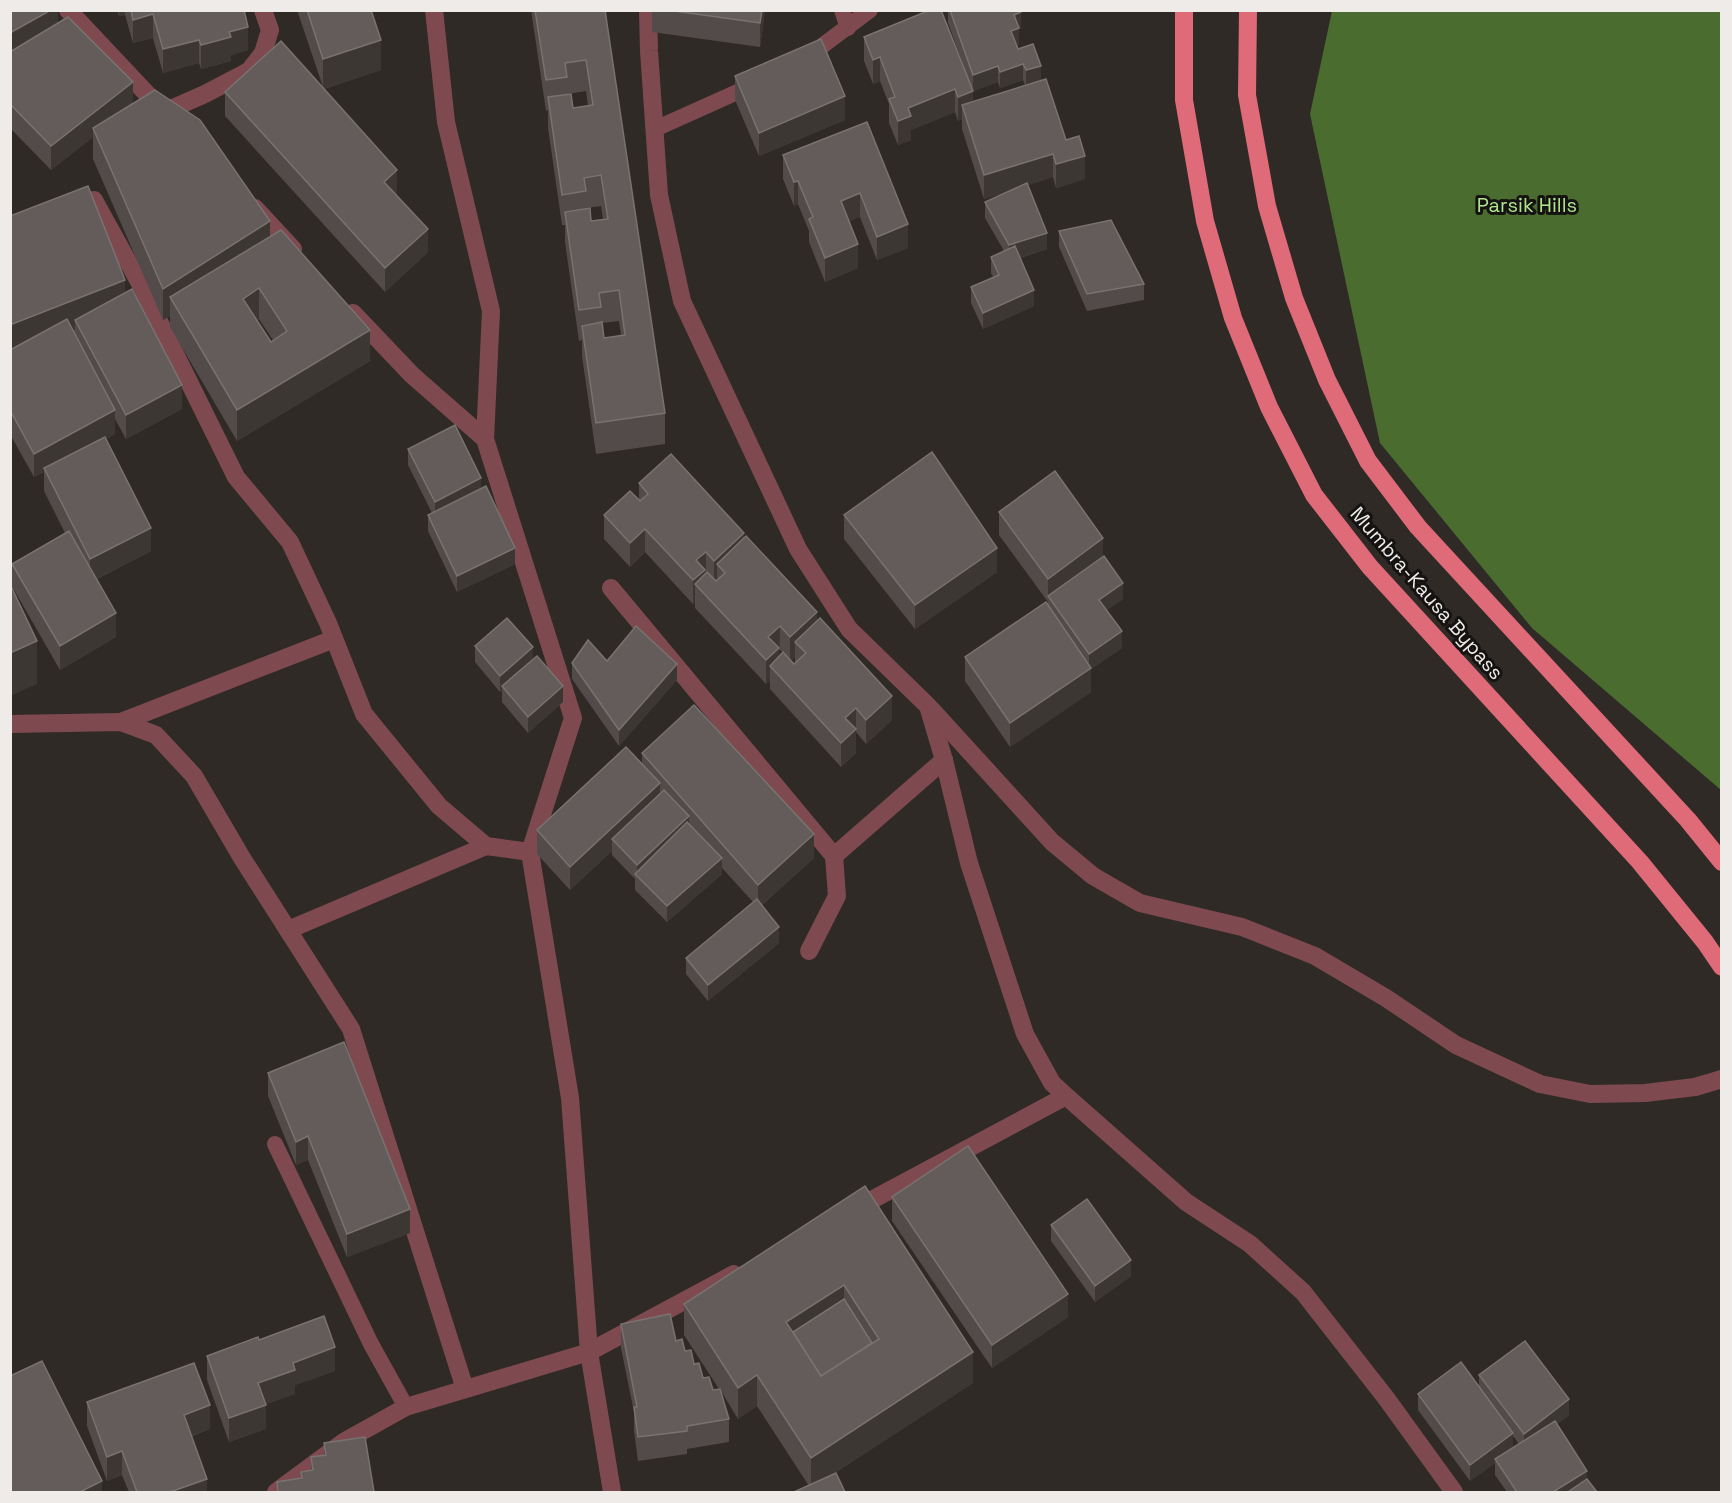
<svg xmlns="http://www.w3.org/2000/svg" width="1732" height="1503" font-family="'Space Grotesk',sans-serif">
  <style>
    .forest { fill: #4a6d2f }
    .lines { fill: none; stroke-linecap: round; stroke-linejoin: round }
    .service { stroke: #7f4a4f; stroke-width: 16 }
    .minor { stroke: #7f4a4f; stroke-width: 18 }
    .trunk { stroke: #df6a78; stroke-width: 18 }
    .wall { fill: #524b49; fill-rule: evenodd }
    .shaded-wall { fill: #3d3734 }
    .building { fill: #635c5a; stroke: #787370; stroke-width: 1.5; fill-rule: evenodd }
    .labels { text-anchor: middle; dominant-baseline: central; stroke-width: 6; stroke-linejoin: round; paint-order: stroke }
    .park-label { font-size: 20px; fill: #b0e48c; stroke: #151311 }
    .street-label { font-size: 20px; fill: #eeebe8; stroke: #151311 }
  </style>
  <rect width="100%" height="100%" fill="#2f2a26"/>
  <path class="forest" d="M1332,11h389v779l-189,-162 -152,-185 -70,-329z"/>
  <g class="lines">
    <g class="service">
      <path d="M842,10l6,18"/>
      <path d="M806,58l64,-48"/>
      <path d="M655,129l98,-44"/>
      <path d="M275,1144l96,200 35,63"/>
    </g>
    <g class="minor">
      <path d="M68,10l96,102"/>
      <path d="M434,10l12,112 45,189 -6,128"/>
      <path d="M648,10l1,41 10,144 23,106 116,248 51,80 79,77 16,54 25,103 56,171 27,49 14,13 120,106 64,42 53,48 83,106 68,94"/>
      <path d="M164,112l41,-18 44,-23 14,-18 7,-23 -7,-20"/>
      <path d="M255,208l38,41"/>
      <path d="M71,209l23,-9 49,89 93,188 54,65 38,81 36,91 75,92 47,40 44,6"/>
      <path d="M353,313l59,62 73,64 88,279 -43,134 40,246 19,254 23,140"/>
      <path d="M611,588l223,268 110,-96"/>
      <path d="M931,709l121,133 41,34 47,27 102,24 73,29 71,42 70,47 84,39 50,10 55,-1 50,-6 27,-8"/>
      <path d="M121,722l213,-83"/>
      <path d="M10,724l111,-2 35,13 38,41 48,82 109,171 114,360"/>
      <path d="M288,930l198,-84"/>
      <path d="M809,951l28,-55 -3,-40"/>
      <path d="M853,1210l213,-114"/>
      <path d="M276,1492l69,-51 61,-34 183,-55 145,-78"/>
    </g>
    <g class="trunk">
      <path d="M1184,10v90l21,121 28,97 36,89 45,88 56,72 270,295 65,80 17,25"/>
      <path d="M1248,10l-1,85 20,111 27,92 33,82 41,81 50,66 270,293 34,42"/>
    </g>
  </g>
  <g class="wall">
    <path d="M10,10h48v13l75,81 137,132 100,125 -133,80 -67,-114v-11l-7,4 -70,-161v-22l-42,33 -41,-42zM259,319l14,21 -2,2 -14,-21z"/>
    <path d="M117,10h127l4,40 -17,5v6l-30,8 -2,-6 -36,10 -10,-35 -20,5 -8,-28 -6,1z"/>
    <path d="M297,10h74l10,60 -57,19 73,104 -1,2 32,57 -43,40 -160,-176v-24l98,-5z"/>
    <path d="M531,10h74l60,403v31l-69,10 -14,-98v-16l-3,1 -14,-99v-17h-3l-14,-97v-18l-2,1zM586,91l2,15 -15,2 -6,-14zM601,206l2,13 -12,2 -5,-13zM619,321l2,14 -17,3 -2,-15z"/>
    <path d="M652,10h113l-5,37 -108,-15z"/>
    <path d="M948,10h73v18l-2,1v15l-2,1 1,4 23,31 25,60 19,39 -29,9 -3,-11 -25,8 19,64 -27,9 14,48 -51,23 -12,-26v-16l22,-10 -2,-4v-16l13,-6 -19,-33v-16l28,-12 -29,9 -22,-70v-10l-4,2 -3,-9 -44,18v10l-13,5 -9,-22v-19l-9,-23 -7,3 -9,-23v-24l104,41 -20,-55zM1023,80l2,5 -52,17v-11l25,-9 2,6z"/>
    <path d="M735,76l110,44 -86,36 -24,-56z"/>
    <path d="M867,122l41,126 -31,12 -17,-43 -11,4 9,47 -33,14 -16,-40v-11l-11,-27 -4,2 -11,-27v-24z"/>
    <path d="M10,216l115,77 57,116 -56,30 -11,-20v15l-9,5 45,112 -54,28 19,58 -56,33 -47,-82 24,96 -25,-97v-23l53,-31 -21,-42v-19l-10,5 -24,-43z"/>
    <path d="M1059,231l85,53v16l-57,11 -28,-64z"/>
    <path d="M408,449l73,40 34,75 -58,28 -29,-61v-16l4,-2 -24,-48z"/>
    <path d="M639,483l105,55 73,83 75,99 -26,24 -10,-12v21l-15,14 -71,-78v-8l-4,3 -71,-76v-5l-2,1 -48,-52 -15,15 -26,-28v-24l35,-15zM780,650l3,3 -4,4v-6zM795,657v5l-1,2 -3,-3z"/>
    <path d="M999,512l104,44 20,43 -16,11 15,38 -31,21v23l-81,55 -45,-66v-24l83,-52v-3l-49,-67z"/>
    <path d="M844,515l153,57 -82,57 -71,-90z"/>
    <path d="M475,646l58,14 30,42 -35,31 -26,-31v-12l-2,2 -25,-30z"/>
    <path d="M607,661l70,19 -58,66 -47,-67v-16z"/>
    <path d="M642,753l172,105 -52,47 17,38 -71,58 -22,-27v-16l67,-56 -31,-34v6l-55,48 -32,-32v-11l-23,-24v-4l-42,39 -33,-36v-24l105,-66z"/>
    <path d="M268,1073l142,160 -63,24 -39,-97 -12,5 -28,-69z"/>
    <path d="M865,1186l108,197 -143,93 -21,10 -52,-80 -19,13 -17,-28 8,28v23l-42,7v5l-49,7 -4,-30v-19l-13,-64v-24l55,17 18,23 9,14 10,12 6,-1 -35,-54v-31z"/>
    <path d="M892,1197l176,120 -76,51 -100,-147z"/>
    <path d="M1051,1225l80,51 -36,26 -44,-61z"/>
    <path d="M259,1340l76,31 -40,14v9l-29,10v25l-37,13 -22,-62v-24z"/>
    <path d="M1479,1375l90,40 -12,9 30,55 10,13h-90l-12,-17v-12l-25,18 -52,-71v-16l61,-7zM1513,1436l6,8 -6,3z"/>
    <path d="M87,1402l123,27 -18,7 15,56h-78l-7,-17 -15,6 -20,-55z"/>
    <path d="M324,1443l50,49h-97v-10l24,-4v-6l10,-1v-14l13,-2z"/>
  </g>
  <g class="shaded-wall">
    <path d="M51,10h7v27l-48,26v-30z"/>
    <path d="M119,10h6v5l-6,1z"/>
    <path d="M762,10h3l-5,37v-24z"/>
    <path d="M1021,12v16l-2,1v15l-8,3v-16l3,-16z"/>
    <path d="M153,14v24l-20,5v-23z"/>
    <path d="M248,27v23l-17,5v6l-30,8v-24l28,-13z"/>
    <path d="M199,40v23l-36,10v-24z"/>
    <path d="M381,40v30l-58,19v-30z"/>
    <path d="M880,57v24l-7,3v-24z"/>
    <path d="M1023,64v16l-23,8v-16z"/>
    <path d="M998,66v16l-25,9v-16z"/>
    <path d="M1041,66v16l-15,5v-17z"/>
    <path d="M133,82v23l-40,23v9l-42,33v-24z"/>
    <path d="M955,89v23l-44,18v10l-13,5v-24l10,-13z"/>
    <path d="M973,91v24l-11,-10v14l-4,2v-24z"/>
    <path d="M845,96v24l-86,36v-23z"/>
    <path d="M1053,154v23l-69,22v-24z"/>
    <path d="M1085,156v23l-29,9v-24z"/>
    <path d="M397,170v23l-13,12v-23z"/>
    <path d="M798,181v23l-4,2v-24z"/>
    <path d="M860,193v24l-19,8v-24z"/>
    <path d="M270,221v31l-100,45v19l-7,4v-31z"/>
    <path d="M908,224v24l-31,12v-23z"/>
    <path d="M428,229v23l-43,40v-24z"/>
    <path d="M1047,233v16l-38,12v-16z"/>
    <path d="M858,244v24l-33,14v-24z"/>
    <path d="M125,280v31l-50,9v10l-65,25v-30z"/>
    <path d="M259,288v31l-16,11v-31z"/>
    <path d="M1034,290v16l-51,23v-16z"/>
    <path d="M370,330v31l-133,80v-31z"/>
    <path d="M182,385v24l-56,30v-24z"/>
    <path d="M115,410v24l-69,37 -2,-3v4l-10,5v-23z"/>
    <path d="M481,478v17l-46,24v-17z"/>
    <path d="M151,528v23l-61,31v-23z"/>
    <path d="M645,529v23l-15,15v-24z"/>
    <path d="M744,533v24l-19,16 -8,-9v18l-3,3v-24z"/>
    <path d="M1103,538v23l-55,35v7v-24z"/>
    <path d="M515,548v16l-58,28v-16z"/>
    <path d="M997,548v24l-82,57v-24z"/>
    <path d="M706,552v23l-11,9v19l-2,1v-24l3,-20z"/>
    <path d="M1123,583v16l-24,17v-16z"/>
    <path d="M817,612v23l-22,7v15l-5,4v-24z"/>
    <path d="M116,613v24l-56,33v-24z"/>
    <path d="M780,626l-1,46 -9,-6v15l-4,3v-24l2,-23z"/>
    <path d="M1122,631v17l-31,21v23l-81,55v-24l79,-54v-15z"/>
    <path d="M37,641v43l-27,12v-43z"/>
    <path d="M533,647v16l-31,23v4l-2,2v-16z"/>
    <path d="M677,664v16l-58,66v-16z"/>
    <path d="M563,686v16l-35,31v-16z"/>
    <path d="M892,696v24l-26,24v-24z"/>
    <path d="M856,708v45l-15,14v-24l4,-25z"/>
    <path d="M660,783v24l-48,32v12l-42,39v-23z"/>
    <path d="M689,816v16l-52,44v-11z"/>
    <path d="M814,834v24l-56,50v-23z"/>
    <path d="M722,858v16l-55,48v-16z"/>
    <path d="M779,927v16l-71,58v-16z"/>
    <path d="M308,1136v24l-12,5v-23z"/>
    <path d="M410,1209v24l-63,24v-23z"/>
    <path d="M1131,1260v16l-36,26v-16z"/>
    <path d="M844,1285v30l-50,33 -8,-26z"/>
    <path d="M1068,1294v23l-76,51v-23z"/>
    <path d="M335,1347v24l-40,14v9l-37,13v-24l35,-20z"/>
    <path d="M973,1352v31l-162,105v-30z"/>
    <path d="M757,1375v31l-19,13v-31z"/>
    <path d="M1569,1399v16l-45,35v-16z"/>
    <path d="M210,1405v24l-26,9v-23z"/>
    <path d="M266,1405v24l-37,13v-24z"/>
    <path d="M1513,1433v16l-18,10v4l-25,18v-16z"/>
    <path d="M122,1451v24l-15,6v-24z"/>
    <path d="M1587,1471v16l-9,5h-25z"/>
    <path d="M207,1479v13h-37z"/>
    <path d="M102,1481v11h-22z"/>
  </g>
  <g class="building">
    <path d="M10,10h41l-41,23z"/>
    <path d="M131,10h113l4,17 -19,5 2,5 -30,8 -2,-5 -36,9 -10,-35 -20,6z"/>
    <path d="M307,10h64l10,30 -58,19z"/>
    <path d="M535,10h70l60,403 -69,10 -14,-97 20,-4 2,16 21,-3 -6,-45 -20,3 2,14 -22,3 -14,-98 25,-4 1,13 17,-2 -7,-44 -17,3 2,13 -24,4 -14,-98 23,-3 2,14 20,-3 -7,-45 -21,3 2,14 -21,3z"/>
    <path d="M667,10h95l-2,13z"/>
    <path d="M930,10h11l32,81 -15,6 -3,-8 -47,19 3,8 -13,5 -9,-22 6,-2 -15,-40 -7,3 -9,-23z"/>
    <path d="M950,10h71v2l-7,3 5,13 -8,3 7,18 15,-5 8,22 -15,4 -3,-6 -23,8 -2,-6 -25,9z"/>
    <path d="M68,17l65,65 -82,64 -41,-42v-52z"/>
    <path d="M821,39l24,57 -86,37 -24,-57z"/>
    <path d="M281,41l116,129 -13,12 44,47 -43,39 -160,-176z"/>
    <path d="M1046,79l20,61 13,-4 6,20 -29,8 -3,-10 -69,21 -22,-70z"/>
    <path d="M155,90l45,30 70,101 -107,68 -70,-161z"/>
    <path d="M867,122l41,102 -31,13 -17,-44 -19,8 17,43 -33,14 -16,-39 4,-2 -15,-36 -4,1 -11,-27z"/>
    <path d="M1027,183l20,50 -38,12 -24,-43z"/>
    <path d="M88,186l37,94 -115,45v-109z"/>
    <path d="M1111,220l33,64 -57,10 -28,-63z"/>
    <path d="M281,230l89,100 -133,80 -67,-113zM259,288l28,43 -16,11 -28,-43z"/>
    <path d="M1015,246l19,44 -51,23 -12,-26 28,-12 -8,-18z"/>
    <path d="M132,289l50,96 -56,30 -51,-95z"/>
    <path d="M67,319l48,91 -81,44 -24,-44v-60z"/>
    <path d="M455,425l26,53 -46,24 -27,-53z"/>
    <path d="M105,437l46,91 -61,31 -46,-91z"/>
    <path d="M932,452l65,96 -82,57 -71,-90z"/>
    <path d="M671,454l73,79 -30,28 -8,-9 -10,8 9,10 -12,10 -48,-51 -15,14 -26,-28 26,-24 10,10 8,-7 -9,-11z"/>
    <path d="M1055,471l48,67 -55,41 -49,-67z"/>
    <path d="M486,486l29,62 -58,28 -29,-61z"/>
    <path d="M69,531l47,82 -56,33 -48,-82z"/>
    <path d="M746,536l71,76 -27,25 -10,-11 -12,11 11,11 -13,12 -71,-76 12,-12 9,9 9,-8 -8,-9z"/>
    <path d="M1104,556l19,27 -24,17 23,31 -33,23 -41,-58z"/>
    <path d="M10,584l27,57 -27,12z"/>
    <path d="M1046,602l45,66 -81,55 -45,-66z"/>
    <path d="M507,618l26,29 -33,29 -25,-30z"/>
    <path d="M820,618l72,78 -26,24 -10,-12 -11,10 11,11 -15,14 -71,-77 13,-14 11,12 12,-11 -11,-11z"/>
    <path d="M636,626l41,38 -58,66 -47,-67 16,-23 19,21z"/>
    <path d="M537,656l26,30 -35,31 -26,-31z"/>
    <path d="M694,705l120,129 -56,51 -116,-132z"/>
    <path d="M626,747l34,36 -90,84 -33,-37z"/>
    <path d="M664,790l25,26 -52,49 -25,-26z"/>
    <path d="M687,822l35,36 -55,48 -32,-32z"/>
    <path d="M757,899l22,28 -71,58 -22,-27z"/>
    <path d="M344,1042l66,167 -63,25 -39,-98 -12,6 -28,-69z"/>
    <path d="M968,1146l100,148 -76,51 -100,-148z"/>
    <path d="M865,1186l108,166 -162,106 -54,-83 -19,13 -54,-84zM844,1285l35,54 -58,37 -35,-54z"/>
    <path d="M1087,1199l44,61 -36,26 -44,-61z"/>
    <path d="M844,1299l28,44 -51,33 -28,-44z"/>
    <path d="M670,1314l6,27 6,-2 3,12 6,-1 3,14 5,-1 4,15 6,-1 4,13 7,-1 9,30 -42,7v5l-49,6 -4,-30h3l-16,-83z"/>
    <path d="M324,1316l11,31 -42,16 2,7 -37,13 8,22 -37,13 -22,-62 51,-19 1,3z"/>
    <path d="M1525,1341l44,58 -45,35 -45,-59z"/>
    <path d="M42,1361l60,120 -22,11h-70v-116z"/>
    <path d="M1461,1362l52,71 -43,32 -52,-71z"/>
    <path d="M194,1363l16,42 -26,10 23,64 -37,13h-33l-15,-41 -15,6 -20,-55z"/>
    <path d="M1555,1421l32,50 -34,21h-36l-22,-33z"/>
    <path d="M365,1437l9,55h-96l-1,-10 25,-4 -1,-6 12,-2 -2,-13 15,-2 -2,-12z"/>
    <path d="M836,1473l9,19h-51z"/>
    <path d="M1587,1479l10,13h-29z"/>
  </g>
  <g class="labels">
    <g class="park-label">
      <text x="1527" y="205">Parsik Hills</text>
    </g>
    <g class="street-label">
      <text transform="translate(1427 593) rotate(49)">Mumbra-Kausa Bypass</text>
    </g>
  </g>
  <rect width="1732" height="1503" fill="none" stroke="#eeebe8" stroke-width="24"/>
</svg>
